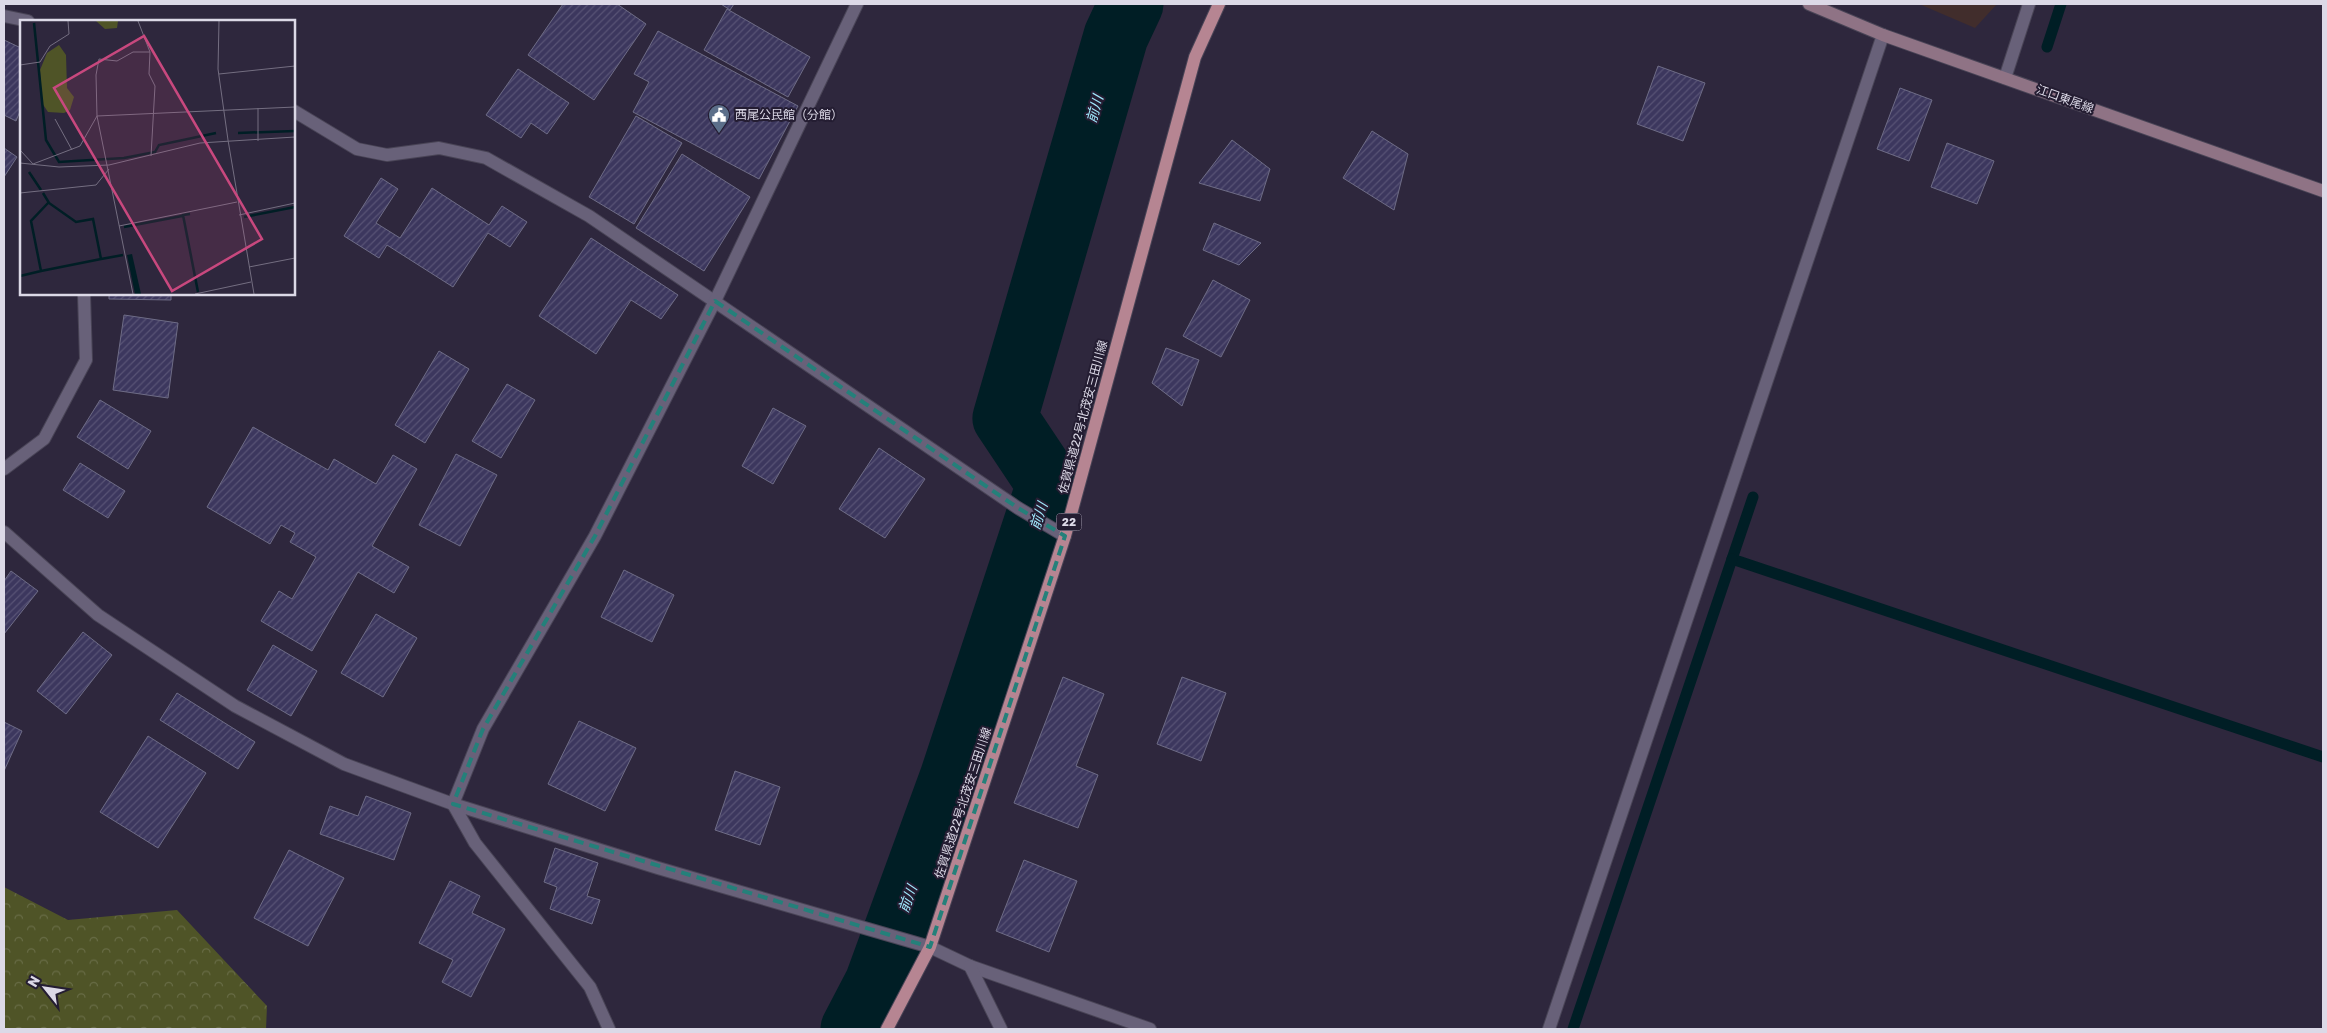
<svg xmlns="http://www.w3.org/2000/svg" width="2327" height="1033" font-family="Rubik,'Noto Sans JP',sans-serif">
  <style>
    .commercial { fill: #412d2c }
    .forest { fill: url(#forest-crowns) }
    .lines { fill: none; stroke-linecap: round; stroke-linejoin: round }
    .stream { stroke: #001e25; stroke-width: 11 }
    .river { stroke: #001e25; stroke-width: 65 }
    .building { fill: url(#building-hatch); stroke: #6e6c86 }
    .street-casing { stroke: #494456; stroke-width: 14 }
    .secondary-casing { stroke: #494456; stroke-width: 14 }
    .primary-casing { stroke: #494456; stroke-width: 14 }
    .street { stroke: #686179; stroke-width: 12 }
    .secondary { stroke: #8f7385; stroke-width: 12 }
    .primary { stroke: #b68592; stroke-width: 12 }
    .marked { fill: none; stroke: #24807a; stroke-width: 4; stroke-dasharray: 10 6; stroke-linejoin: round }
    .labels { text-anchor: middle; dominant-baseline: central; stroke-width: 4; stroke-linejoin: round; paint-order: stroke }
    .shield { fill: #241d32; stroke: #a5a1b1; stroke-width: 1 }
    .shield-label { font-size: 11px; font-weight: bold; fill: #dcd9e7 }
    .street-label { font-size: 12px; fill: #dcd9e7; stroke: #241d32 }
    .poi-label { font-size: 12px; fill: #dcd9e7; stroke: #241d32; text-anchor: start }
    .water-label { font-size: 14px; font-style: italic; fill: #a1eafe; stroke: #241d32 }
    .inset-river { fill: none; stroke: #001e25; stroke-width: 2.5 }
    .inset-road { fill: none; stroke: #746e81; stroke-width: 1 }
    .view { fill: #c8487e; fill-opacity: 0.15; stroke: #c8487e; stroke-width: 2.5 }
    .inset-edge { fill: none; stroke: #dcd9e7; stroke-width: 2.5 }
  </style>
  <defs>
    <pattern id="forest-crowns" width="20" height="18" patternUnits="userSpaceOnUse" patternTransform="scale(1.25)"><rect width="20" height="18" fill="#4f5427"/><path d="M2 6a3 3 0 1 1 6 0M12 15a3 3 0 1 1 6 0" fill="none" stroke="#686c46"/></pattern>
    <pattern id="building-hatch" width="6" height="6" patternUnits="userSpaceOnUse" patternTransform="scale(1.25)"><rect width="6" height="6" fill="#3c375e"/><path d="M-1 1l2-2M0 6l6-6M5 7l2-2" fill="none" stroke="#585375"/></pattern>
  </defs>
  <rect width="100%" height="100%" fill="#2e273d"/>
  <path class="commercial" d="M1919,4h78l-22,24z"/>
  <path class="forest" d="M4,887l64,33 109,-10 90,96 -1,23h-262z"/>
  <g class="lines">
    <g class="stream">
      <path d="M2047,47l14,-43"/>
      <path d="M1753,497l-21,62 591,198"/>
      <path d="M1573,1029l159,-470"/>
    </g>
    <path class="river" d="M853,1029l24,-46 75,-205 97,-294 -44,-66 111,-382 15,-32"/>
  </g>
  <g class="building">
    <path d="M563,4h54l29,20 -52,76 -66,-45z"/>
    <path d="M721,4h13l-4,6z"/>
    <path d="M727,9l83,48 -22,40 -84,-47z"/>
    <path d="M658,31l140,75 -39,73 -126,-67 16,-30 -15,-8z"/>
    <path d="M4,40l17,8v61l-5,12 -12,-6z"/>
    <path d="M1658,66l47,17 -22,58 -46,-17z"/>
    <path d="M518,69l51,34 -22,31 -16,-11 -10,15 -35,-23z"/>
    <path d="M1900,88l32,12 -23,61 -32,-12z"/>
    <path d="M636,116l46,27 -48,81 -45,-27z"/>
    <path d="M1372,131l36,23 -14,56 -51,-32z"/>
    <path d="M1232,140l38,29 -10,32 -61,-18z"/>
    <path d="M1947,143l47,18 -17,43 -46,-17z"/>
    <path d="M4,148l13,9 -13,20z"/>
    <path d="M682,154l68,43 -46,74 -68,-43z"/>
    <path d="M381,178l17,11 -22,34 24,15 32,-50 57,37 13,-19 25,16 -17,25 -22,-14 -35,54 -66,-42 -8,13 -35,-22z"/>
    <path d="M1214,223l47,20 -22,22 -36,-15z"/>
    <path d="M591,238l87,57 -17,24 -30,-19 -35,54 -57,-38z"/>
    <path d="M1213,280l37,20 -29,57 -38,-21z"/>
    <path d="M109,294h62v6l-62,-1z"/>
    <path d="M124,315l54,8 -10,75 -55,-8z"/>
    <path d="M1166,348l33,12 -17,46 -30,-23z"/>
    <path d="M439,351l30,18 -44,74 -30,-18z"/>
    <path d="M507,384l28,16 -34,58 -29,-17z"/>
    <path d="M100,400l51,31 -23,38 -51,-32z"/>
    <path d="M773,408l33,18 -33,58 -31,-18z"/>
    <path d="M253,427l75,43 6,-11 42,25 17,-29 24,14 -45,77 37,21 -15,26 -36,-21 -46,79 -51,-30 18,-30 13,8 24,-42 -26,-15 5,-9 -14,-8 -11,19 -63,-37z"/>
    <path d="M879,448l46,31 -40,59 -46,-29z"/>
    <path d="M456,454l41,21 -37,71 -41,-21z"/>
    <path d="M80,463l45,28 -17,27 -45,-28z"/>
    <path d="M624,570l50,25 -22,47 -51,-25z"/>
    <path d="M11,571l27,20 -34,43v-53z"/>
    <path d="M376,614l41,24 -34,59 -42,-24z"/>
    <path d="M83,632l29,23 -46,59 -29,-23z"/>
    <path d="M273,645l44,26 -26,45 -44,-26z"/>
    <path d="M1063,677l41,17 -28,72 22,9 -20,53 -64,-25z"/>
    <path d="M1182,677l44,16 -25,68 -44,-17z"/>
    <path d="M177,693l78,49 -17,27 -78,-49z"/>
    <path d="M579,721l57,27 -31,63 -57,-27z"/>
    <path d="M4,722l18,9 -18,40z"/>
    <path d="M148,736l58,37 -48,75 -58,-36z"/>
    <path d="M735,771l45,16 -20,58 -45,-15z"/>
    <path d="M366,796l45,17 -17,47 -74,-26 10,-28 28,10z"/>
    <path d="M555,848l43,15 -11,33 13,4 -8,24 -42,-15 7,-22 -13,-5z"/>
    <path d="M289,850l55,28 -36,68 -54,-28z"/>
    <path d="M1024,860l53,21 -28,71 -53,-21z"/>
    <path d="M450,881l30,15 -8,17 33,16 -34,68 -29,-15 11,-22 -34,-17z"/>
  </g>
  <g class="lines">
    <g class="street-casing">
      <g id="street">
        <path d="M4,16l24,5"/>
        <path d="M2005,78l24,-74"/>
        <path d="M294,111l63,38 30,6 52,-7 47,10 103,58 429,292 47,28"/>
        <path d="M4,469l40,-30 42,-79 -2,-66"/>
        <path d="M4,532l94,83 137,91 109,58 109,40 205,64 272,79 40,19 180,63"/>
        <path d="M970,966l31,63"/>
        <path d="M609,1029l-19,-42 -115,-144 -22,-39 30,-75 112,-193 120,-235 142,-297"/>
        <path d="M1549,1029l334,-994"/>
      </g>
    </g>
    <g class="secondary-casing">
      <path id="secondary" d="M1809,4l74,31 440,156"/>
    </g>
    <g class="primary-casing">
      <path id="primary" d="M887,1029l43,-82 135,-411 130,-479 24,-53"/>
    </g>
    <use href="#street" class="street"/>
    <use href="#secondary" class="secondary"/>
    <use href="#primary" class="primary"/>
  </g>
  <path class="marked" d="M715,301l303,207 47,28 -135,411 -477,-143 30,-75 112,-193z"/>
  <defs>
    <g id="civic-pin" transform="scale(1.125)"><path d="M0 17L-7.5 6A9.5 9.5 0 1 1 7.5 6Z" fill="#5c6f8a" stroke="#241d32"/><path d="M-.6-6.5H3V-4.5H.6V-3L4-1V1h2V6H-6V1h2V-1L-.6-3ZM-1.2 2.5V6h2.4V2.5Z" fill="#fff"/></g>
  </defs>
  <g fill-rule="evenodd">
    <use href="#civic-pin" x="719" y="115"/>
  </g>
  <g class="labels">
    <rect class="shield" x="1056.5" y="513.5" width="25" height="17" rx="4"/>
    <g class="shield-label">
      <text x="1069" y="522">22</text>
    </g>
    <g class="street-label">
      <text transform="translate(2065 99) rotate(20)">江口東尾線</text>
      <text transform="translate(1083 417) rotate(-75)">佐賀県道22号北茂安三田川線</text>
      <text transform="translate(963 803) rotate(-72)">佐賀県道22号北茂安三田川線</text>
    </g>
    <g class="poi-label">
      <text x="735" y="115">西尾公民館（分館）</text>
    </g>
    <g class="water-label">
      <text transform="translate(1095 109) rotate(-74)">前川</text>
      <text transform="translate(1039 516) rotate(-72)">前川</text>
      <text transform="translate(908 899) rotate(-70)">前川</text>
    </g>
  </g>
  <g transform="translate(20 20)">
    <rect width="275" height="275" fill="#2e273d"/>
    <path d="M76,1h22l-1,7 -12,1zM39,25l7,10 1,33 7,9 -4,13 -6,3 -16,-1 -6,-9 -2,-33 7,-17z" fill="#4f5427"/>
    <path d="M112,234l9,40h-6l-8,-39z" fill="#001e25"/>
    <path class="inset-river" d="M14,3l12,117 13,22 65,-4 31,-6 4,-7 57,-12M218,113l57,-2M9,152l12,18M23,173l6,10 27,19 17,-3 8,40 22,-4M28,183l-17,18 10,50 60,-12M170,194l-7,1 15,77M224,197l51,-10M104,207l58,-11M0,256l21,-5"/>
    <path class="inset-road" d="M118,1l12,31 -1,22 6,12 -4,70M199,1l-1,48 10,71M0,45l20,-3 10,-16 19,-12 -1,-13M199,54l76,-8M238,88v33M35,99l17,31M208,120l26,154M0,130l13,14 47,-18 17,-30 198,-9M0,143l39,4 50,-2 91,-22 95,-6M0,173l76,-8 13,-16M219,195l56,-12M99,206l118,-24M229,247l46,-9M113,274l-36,-178 -1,-41 3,-16 18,2 16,-9h17M175,274l56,-12"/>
    <path class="view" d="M124,16l118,203 -90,52 -118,-203z"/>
    <rect width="275" height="275" class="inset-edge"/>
  </g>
  <rect width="2327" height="1033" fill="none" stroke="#dcd9e7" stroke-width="10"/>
  <g transform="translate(45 988) rotate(300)" stroke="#241d32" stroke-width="4" paint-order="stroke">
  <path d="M0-4L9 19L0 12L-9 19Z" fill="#dcd9e7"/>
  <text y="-8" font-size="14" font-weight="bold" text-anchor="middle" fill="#dcd9e7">N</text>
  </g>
</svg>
